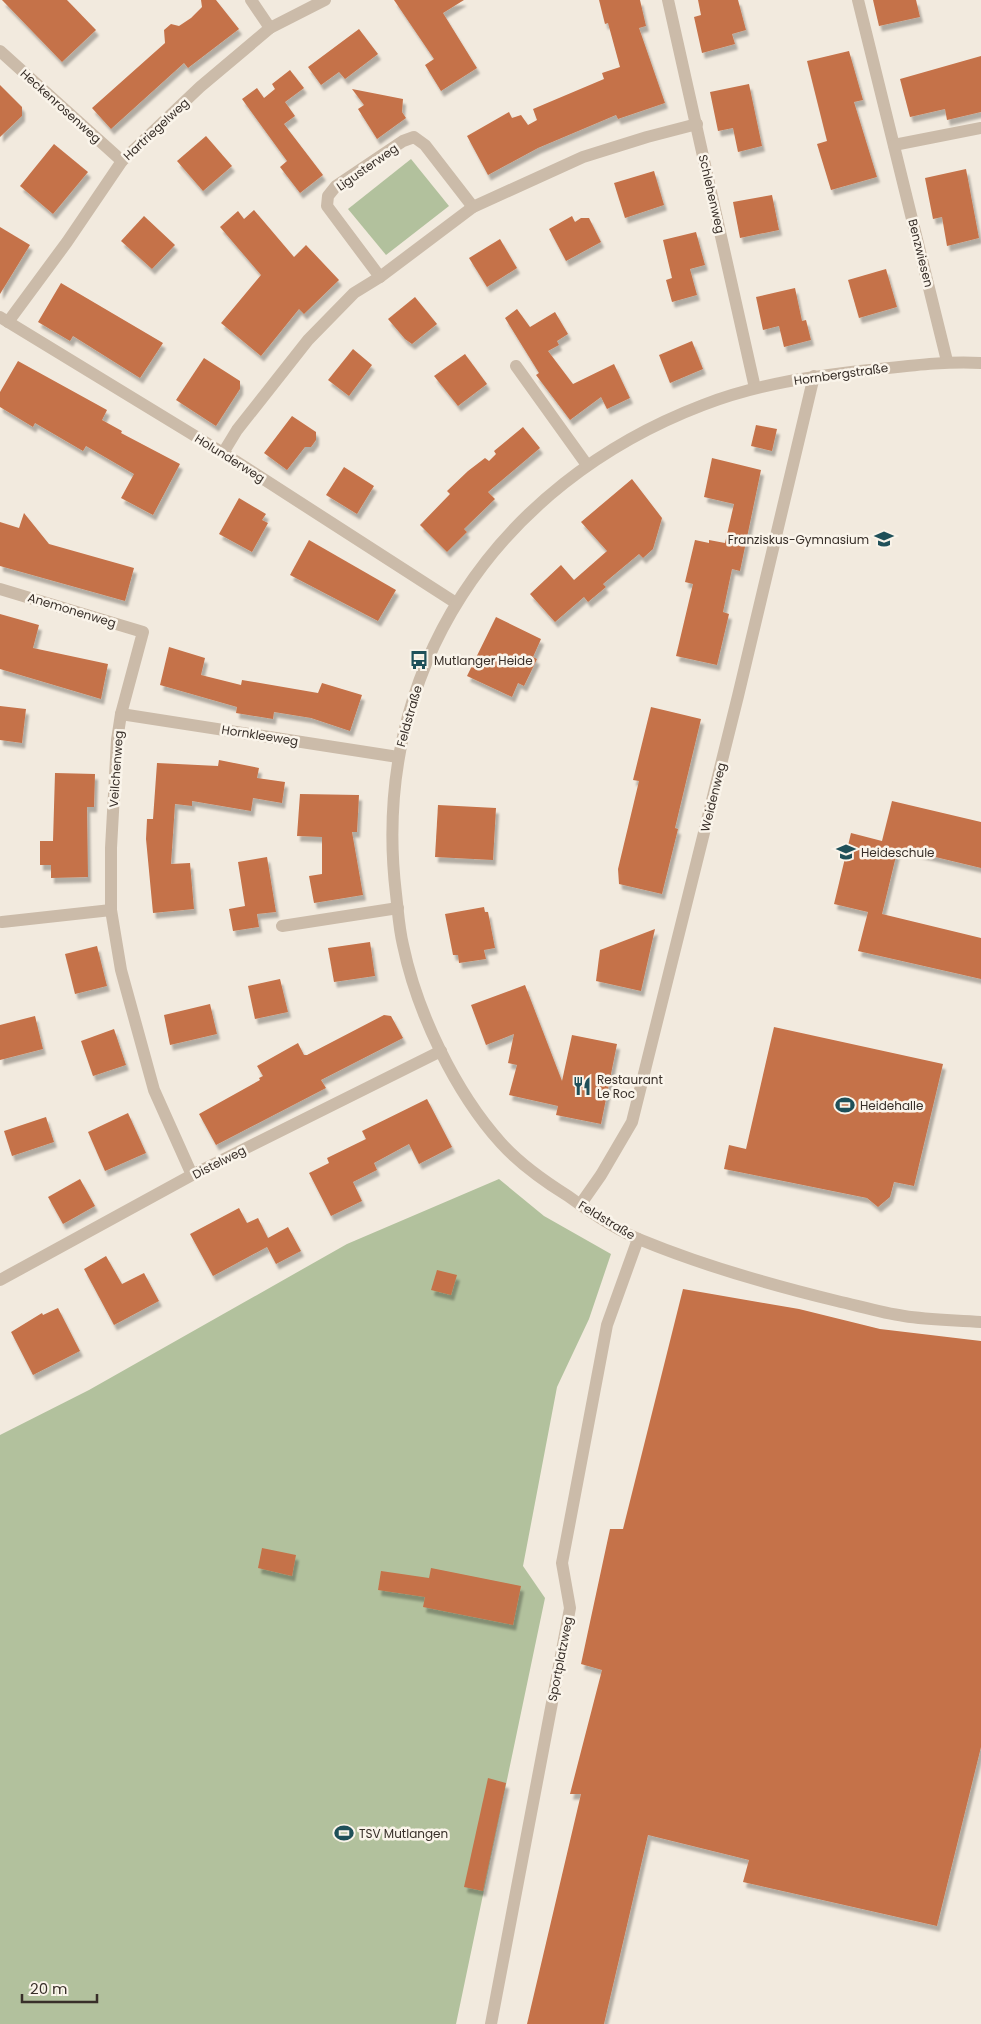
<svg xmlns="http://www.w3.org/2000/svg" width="981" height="2024" font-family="Poppins,sans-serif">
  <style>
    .green { fill: #b2c19d }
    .building { fill: #c57249; filter: url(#shadow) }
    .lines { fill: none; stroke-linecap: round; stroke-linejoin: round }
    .street { stroke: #cbbba9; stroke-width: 12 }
    .labels { text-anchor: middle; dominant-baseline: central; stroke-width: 5; stroke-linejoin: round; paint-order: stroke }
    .street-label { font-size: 12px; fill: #382f29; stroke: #faf4ea }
    .poi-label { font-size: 12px; fill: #382f29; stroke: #faf4ea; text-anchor: start }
  </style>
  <defs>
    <filter id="shadow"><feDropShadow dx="3" dy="5.5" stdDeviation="1" flood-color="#0004"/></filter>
  </defs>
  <rect width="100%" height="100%" fill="#f2eade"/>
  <g class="green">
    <path d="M411,159l38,47 -63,49 -38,-46z"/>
    <path d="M499,1179l45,37 67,38 -22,65 -32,68 -34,179 22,32 -89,426h-456v-589l89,-45 258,-146z"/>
  </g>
  <g class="building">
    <path d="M2,0h65l29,30 -34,32z"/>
    <path d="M201,0h15l23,29 -51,39 -4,-5 -73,66 -19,-21 73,-65 -1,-13 7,-6 8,2 12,-8 11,-11z"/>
    <path d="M394,0h70l-21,13 34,55 -36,23 -16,-26 9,-6z"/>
    <path d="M599,0h41l6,26 -7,2 26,75 -47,16 -2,-4 -78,33 -50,27 -21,-39 42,-24 3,6 9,-3 7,10 9,-5 -4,-11 71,-30 -2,-6 18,-6 -12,-44 -3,1z"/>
    <path d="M698,0h40l8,30 -14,4 3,10 -33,9 -8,-36 7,-2z"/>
    <path d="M873,0h43l4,17 -41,9z"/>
    <path d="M359,29l19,25 -33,25 -6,-7 -18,13 -13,-18z"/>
    <path d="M849,51l14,49 -9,2 23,75 -46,13 -14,-46 10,-3 -20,-80z"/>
    <path d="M981,56v56l-34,8 -2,-11 -35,8 -10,-38z"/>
    <path d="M290,70l14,18 -19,14 10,14 -11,8 39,51 -23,18 -20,-26 7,-6 -45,-62 15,-11 7,10 11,-9 -3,-5z"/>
    <path d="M749,84l13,62 -24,6 -5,-24 -15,3 -8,-39z"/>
    <path d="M0,85l22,22v9l-22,21z"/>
    <path d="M352,89l51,10 -1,13 4,6 -29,21 -19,-30 6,-4z"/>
    <path d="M206,136l26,30 -29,25 -26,-30z"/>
    <path d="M54,144l34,28 -35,42 -33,-28z"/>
    <path d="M966,169l13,69 -32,8 -5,-29 -9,2 -8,-41z"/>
    <path d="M654,171l10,34 -39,13 -11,-35z"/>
    <path d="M772,195l7,35 -39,8 -7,-36z"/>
    <path d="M254,210l40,47 12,-12 33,35 -35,34 -5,-5 -38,47 -40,-33 40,-48 -41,-48 18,-16 6,8z"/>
    <path d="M144,216l31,29 -23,24 -31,-28z"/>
    <path d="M572,216l3,6 6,-4h8l12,24 -35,19 -17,-32z"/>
    <path d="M0,227l30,18 -30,49z"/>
    <path d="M696,232l9,33 -15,4 7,26 -25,7 -6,-22 6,-2 -9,-38z"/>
    <path d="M500,239l17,29 -30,19 -18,-29z"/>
    <path d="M886,269l11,38 -38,11 -11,-38z"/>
    <path d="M61,283l102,60 -23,35 -67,-42 -3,5 -32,-19z"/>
    <path d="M795,288l7,33 4,-1 5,20 -27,7 -5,-21 -16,4 -7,-33z"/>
    <path d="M415,297l22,27 -25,20 -7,-5 -17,-20z"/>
    <path d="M517,309l13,18 25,-15 13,22 -11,7 2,4 -11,6 25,33 41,-20 16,34 -23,11 -6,-12 -31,23 -34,-45 3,-2 -34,-55z"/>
    <path d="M692,341l11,28 -33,14 -11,-28z"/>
    <path d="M353,349l19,16 -23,31 -21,-16z"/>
    <path d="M465,354l22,30 -29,22 -24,-30z"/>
    <path d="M204,358l36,23v8l-24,37 -40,-26z"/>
    <path d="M18,361l89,49 -5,10 20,11 -1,2 59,31 -27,51 -32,-17 13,-24 -48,-28 -3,5 -48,-28 -2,4 -33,-20v-15z"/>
    <path d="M292,416l24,16v8l-5,7h-6l-18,23 -23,-17z"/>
    <path d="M756,425l21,4 -5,22 -21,-5z"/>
    <path d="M523,427l17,21 -52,44 7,7 -31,30 3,3 -20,20 -27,-27 30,-31 -3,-3 21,-20 17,-13 4,3 7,-7 -2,-3z"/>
    <path d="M712,458l49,12 -21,101 -8,-2 -9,43 6,2 -12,51 -41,-9 17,-72 -8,-2 10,-42 14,3v-3l16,3 9,-39 -30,-7z"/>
    <path d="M344,467l30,19 -17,28 -31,-19z"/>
    <path d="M632,479l30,39 -9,31 -10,9 -4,-4 -36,30 3,3 -18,15 -4,-5 -29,25 -25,-28 31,-29 13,15 33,-29 -26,-29z"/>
    <path d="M239,498l27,16 -4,6 6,3 -16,29 -33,-18z"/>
    <path d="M24,513l25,31 85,24 -9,33 -125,-35v-44l19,6z"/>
    <path d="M309,540l87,50 -18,31 -88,-46z"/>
    <path d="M0,614l39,11 -6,23 75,16 -7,35 -101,-30z"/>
    <path d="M496,617l45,22 -8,18 4,2 -13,27 -6,-3 -6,14 -45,-21z"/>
    <path d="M169,647l36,11 -4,17 40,10 1,-5 76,13 4,-10 40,12 -12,36 -39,-13 -37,-6 -1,7 -37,-6 1,-6 -77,-22z"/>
    <path d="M0,706l26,3 -4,34 -22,-3z"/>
    <path d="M651,707l50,12 -26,109 3,1 -16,65 -43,-10 -1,-15 21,-88 -6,-1z"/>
    <path d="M219,760l40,8 -2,10 28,4 -3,21 -29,-5 -2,13 -59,-10v5l-17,-2 -4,60 19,-1 4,46 -41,4 -7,-74 1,-20h6l4,-56 61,3z"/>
    <path d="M55,773l40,1 -1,33h-7l1,70 -37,1v-13h-11v-24h13z"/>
    <path d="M300,794l59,1 -2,37h-5l11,63 -49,8 -5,-27 13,-2v-37l-25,-1z"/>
    <path d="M892,801l89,21v46l-83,-20 -16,66 99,24v41l-123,-28 10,-39 -34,-8 17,-71 31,8z"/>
    <path d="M438,805l58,3 -3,52 -58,-3z"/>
    <path d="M267,857l9,55 -19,2 2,13 -26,4 -4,-22 16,-3 -7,-44z"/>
    <path d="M484,907l1,5h3l7,36 -11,2 2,9 -27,4 -1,-8h-5l-8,-41z"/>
    <path d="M655,929l-14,62 -45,-10 4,-31z"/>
    <path d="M370,942l5,34 -41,6 -6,-34z"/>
    <path d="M97,946l10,40 -32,8 -10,-40z"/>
    <path d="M280,979l8,33 -33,7 -7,-33z"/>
    <path d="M525,985l37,96 10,-46 45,9 -16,80 -45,-9 2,-9 -49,-11 8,-30 -9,-2 6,-29 -28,11 -15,-40z"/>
    <path d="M210,1004l7,30 -47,11 -6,-30z"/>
    <path d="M384,1015l7,1 12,22 -82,42 5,8 -110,57 -17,-31 61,-34 -1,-2 4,-2 -6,-10 41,-23 6,12h3z"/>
    <path d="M35,1016l8,33 -43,11v-35z"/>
    <path d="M774,1027l169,37 -29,122 -20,-4 -4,15 -12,10 -11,-9 -143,-29 5,-24 17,4z"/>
    <path d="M114,1029l12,36 -33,11 -12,-35z"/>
    <path d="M427,1099l25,48 -33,17 -10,-20 -35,19 3,7 -24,12 9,19 -31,15 -22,-43 20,-10 -2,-5 39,-19 -4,-8z"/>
    <path d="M128,1113l18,40 -41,18 -17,-39z"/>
    <path d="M46,1117l8,25 -42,14 -8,-25z"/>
    <path d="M80,1179l15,27 -32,18 -15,-27z"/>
    <path d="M239,1208l8,15 11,-5 10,20 20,-11 13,24 -25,13 -9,-17 -54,29 -23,-42z"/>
    <path d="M106,1256l16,28 22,-11 15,28 -45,24 -30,-56z"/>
    <path d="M437,1270l20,5 -6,20 -20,-5z"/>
    <path d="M683,1289l116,20 81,20 101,12v406l-44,179 -194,-44 6,-22 -101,-25 -44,189h-77l54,-230h-11l32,-124 -21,-6 29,-135h13z"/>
    <path d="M58,1308l22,43 -47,24 -22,-43 31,-19 1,2z"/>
    <path d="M262,1548l34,7 -4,21 -34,-8z"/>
    <path d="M431,1568l90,18 -8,39 -90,-18 2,-10 -47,-7 3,-19 48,7z"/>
    <path d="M488,1778l18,5 -23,108 -19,-4z"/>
  </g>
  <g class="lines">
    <g class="street">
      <path d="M251,0l19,28"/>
      <path d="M668,0l87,388"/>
      <path d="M858,0l89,361"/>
      <path d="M0,51l122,110"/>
      <path d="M894,145l87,-17"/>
      <path d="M380,277l-53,-71 1,-10 8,-10 67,-45 11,-4 11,8 48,62"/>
      <path d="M0,317l223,136 233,150"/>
      <path d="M8,322l59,-80 55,-81 78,-74 70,-59 55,-28"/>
      <path d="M981,363c-38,-2 -73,3 -111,7 -57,6 -113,14 -167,35 -207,79 -334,266 -307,489 2,17 3,35 7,51 14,67 52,147 98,198 19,21 43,38 67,53 22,16 48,34 73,44 63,26 130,45 196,61 22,5 45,12 67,15 25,4 52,4 77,6"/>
      <path d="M516,366l71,99"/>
      <path d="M223,453l14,-23 71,-90 46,-47 26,-16 93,-70 110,-50 64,-20 50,-13"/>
      <path d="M0,589l143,43 -22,82 -4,26 -6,108v62l10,60 33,120 38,85"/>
      <path d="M121,714l277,43"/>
      <path d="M2,922l109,-12"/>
      <path d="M282,926l116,-18"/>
      <path d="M580,1205l21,-30 31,-53 106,-426 76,-320"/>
      <path d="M0,1280l192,-105 249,-124"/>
      <path d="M491,2024l79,-416 -8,-45 45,-238 31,-86"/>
    </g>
  </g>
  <defs>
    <g id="school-bare" transform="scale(1.5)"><path d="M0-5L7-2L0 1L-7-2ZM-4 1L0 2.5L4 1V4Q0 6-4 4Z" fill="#1f5059" stroke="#faf4ea" stroke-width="2.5" paint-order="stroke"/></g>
    <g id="bus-bare" transform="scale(1.5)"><path d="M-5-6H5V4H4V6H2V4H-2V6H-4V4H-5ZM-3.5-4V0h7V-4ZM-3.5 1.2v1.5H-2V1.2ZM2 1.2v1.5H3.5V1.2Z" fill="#1f5059" stroke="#faf4ea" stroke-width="2.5" paint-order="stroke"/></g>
    <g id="restaurant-bare" transform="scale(1.5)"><path d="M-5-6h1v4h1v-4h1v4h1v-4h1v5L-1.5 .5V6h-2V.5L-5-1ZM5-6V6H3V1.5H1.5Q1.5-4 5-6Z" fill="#1f5059" stroke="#faf4ea" stroke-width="2.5" paint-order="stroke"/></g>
    <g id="stadium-bare" transform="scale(1.5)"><path d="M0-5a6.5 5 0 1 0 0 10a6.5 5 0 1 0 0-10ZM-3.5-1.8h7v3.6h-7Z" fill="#1f5059" stroke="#faf4ea" stroke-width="2.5" paint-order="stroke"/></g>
  </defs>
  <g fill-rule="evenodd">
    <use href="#school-bare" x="884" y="539"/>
    <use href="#bus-bare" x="419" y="660"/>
    <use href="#school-bare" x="846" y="852"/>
    <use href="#restaurant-bare" x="582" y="1086"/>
    <use href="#stadium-bare" x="845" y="1105"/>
    <use href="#stadium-bare" x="344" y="1833"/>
  </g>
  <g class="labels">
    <g class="street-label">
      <text transform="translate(61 106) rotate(42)">Heckenrosenweg</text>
      <text transform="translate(156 129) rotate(-43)">Hartriegelweg</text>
      <text transform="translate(367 167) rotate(-35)">Ligusterweg</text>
      <text transform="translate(712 194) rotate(77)">Schlehenweg</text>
      <text transform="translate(921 253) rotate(76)">Benzwiesen</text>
      <text transform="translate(841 374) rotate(-8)">Hornbergstraße</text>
      <text transform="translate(230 458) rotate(32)">Holunderweg</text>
      <text transform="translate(72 610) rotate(17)">Anemonenweg</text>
      <text transform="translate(409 716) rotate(-74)">Feldstraße</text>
      <text transform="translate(260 735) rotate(9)">Hornkleeweg</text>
      <text transform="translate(116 769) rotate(-86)">Veilchenweg</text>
      <text transform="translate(713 797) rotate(-76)">Weidenweg</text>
      <text transform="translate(219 1162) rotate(-27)">Distelweg</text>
      <text transform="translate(607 1220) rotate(31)">Feldstraße</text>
      <text transform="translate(560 1659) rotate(-79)">Sportplatzweg</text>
    </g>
    <g class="poi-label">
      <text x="869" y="539" text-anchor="end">Franziskus-Gymnasium</text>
      <text x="434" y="660">Mutlanger Heide</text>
      <text x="861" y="852">Heideschule</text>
      <text x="597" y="1079">Restaurant<tspan x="597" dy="14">Le Roc</tspan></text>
      <text x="860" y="1105">Heidehalle</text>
      <text x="359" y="1833">TSV Mutlangen</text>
    </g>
  </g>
  <path d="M22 1994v8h75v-8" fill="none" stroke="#382f29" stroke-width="2.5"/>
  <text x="30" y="1994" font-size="15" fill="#382f29" stroke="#faf4ea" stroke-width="4" paint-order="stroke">20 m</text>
</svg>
